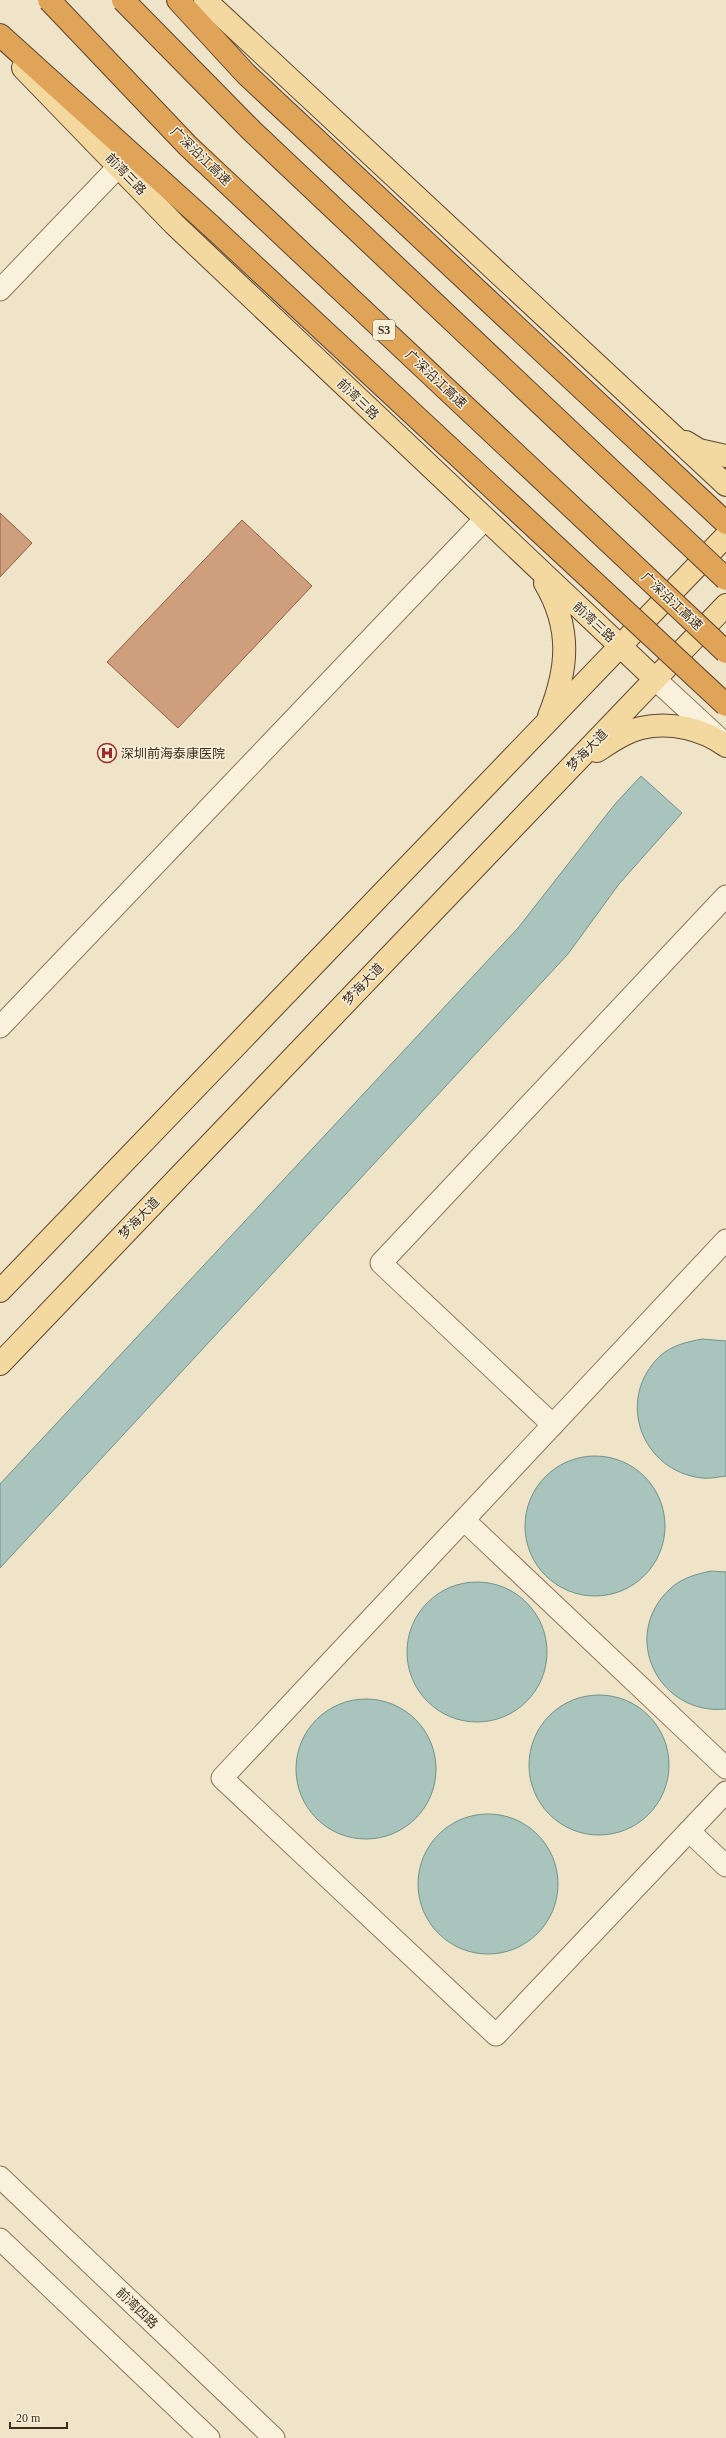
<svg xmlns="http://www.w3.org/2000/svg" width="726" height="2438" font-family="'Times New Roman','Noto Sans SC',serif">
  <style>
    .water { fill: #a9c4bc; stroke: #6f938a }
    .building { fill: #cf9f7d; stroke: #8d5f41 }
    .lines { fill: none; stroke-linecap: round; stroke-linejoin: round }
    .minor-casing { stroke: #8d765c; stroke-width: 23 }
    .major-casing { stroke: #5b4430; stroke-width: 24 }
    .highway-casing { stroke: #5b4430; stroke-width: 24 }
    .minor { stroke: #faf1dc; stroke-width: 21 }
    .major { stroke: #f3d9a0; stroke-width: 22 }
    .highway { stroke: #e0a458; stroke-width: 22 }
    .highway-bridge-casing { stroke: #5b4430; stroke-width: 24; stroke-linecap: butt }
    .highway-bridge { stroke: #e0a458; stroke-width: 22 }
    .labels { text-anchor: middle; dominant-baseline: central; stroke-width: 3; stroke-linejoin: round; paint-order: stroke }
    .shield { fill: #f7eed8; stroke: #756857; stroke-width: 1 }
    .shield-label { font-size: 12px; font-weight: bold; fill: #3d2e20 }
    .street-label { font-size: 13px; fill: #3d2e20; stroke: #f7eed8 }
    .poi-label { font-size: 13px; fill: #3d2e20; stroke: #f7eed8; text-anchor: start }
  </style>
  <rect width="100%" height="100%" fill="#f0e4c8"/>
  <g class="water">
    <path d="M641,776l41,37 -63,71 -51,70 -568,614v-84l518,-556 97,-124z"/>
    <path d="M702,1339l24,2v135c-8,1 -17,3 -24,2 -61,-7 -87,-79 -42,-122 12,-11 27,-14 42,-17z"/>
    <circle cx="595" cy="1526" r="70"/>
    <path d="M711,1571l15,1v137c-67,7 -107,-73 -56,-120 11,-11 27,-15 41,-18z"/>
    <circle cx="477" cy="1652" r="70"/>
    <circle cx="599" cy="1765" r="70"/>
    <circle cx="366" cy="1769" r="70"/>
    <circle cx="488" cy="1884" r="70"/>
  </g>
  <g class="building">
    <path d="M0,513l32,30 -32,34z"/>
    <path d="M242,520l70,66 -134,142 -71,-66z"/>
  </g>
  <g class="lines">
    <g class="minor-casing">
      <g id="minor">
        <path d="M0,290l118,-123"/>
        <path d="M655,679l66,61"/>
        <path d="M0,1027l485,-508"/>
        <path d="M726,1240l-504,538 274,257 230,-243"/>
        <path d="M553,1425l-172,-162 345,-367"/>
        <path d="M464,1520l262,248"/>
        <path d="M689,1831l37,35"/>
        <path d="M0,2177l274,261"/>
        <path d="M0,2239l209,199"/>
      </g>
    </g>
    <g class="major-casing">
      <g id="major">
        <path d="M205,0l521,485"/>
        <path d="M23,68l151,156 481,455"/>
        <path d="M686,442l13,8 27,6"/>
        <path d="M545,583c27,46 23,86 4,133"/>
        <path d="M597,751c14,-9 28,-19 44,-23 29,-7 62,1 85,18"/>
        <path d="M0,1291l726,-755"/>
        <path d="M0,1364l726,-759"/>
      </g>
    </g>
    <g class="highway-casing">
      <g id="highway">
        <path d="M178,0l68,74 480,449"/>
        <path d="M0,35l211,191"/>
      </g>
    </g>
    <use href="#minor" class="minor"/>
    <use href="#major" class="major"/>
    <use href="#highway" class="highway"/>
    <g class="highway-bridge-casing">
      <g id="highway-bridge">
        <path d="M49,0l139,146 538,506"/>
        <path d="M123,0l129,131 474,448"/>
        <path d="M211,226l515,479"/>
      </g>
    </g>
    <use href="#highway-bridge" class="highway-bridge"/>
  </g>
  <defs>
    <g id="hospital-ring" transform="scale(1)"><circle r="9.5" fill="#f7eed8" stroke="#9e2a2b" stroke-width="1.5"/><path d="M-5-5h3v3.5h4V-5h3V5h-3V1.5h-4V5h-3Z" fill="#9e2a2b"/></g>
  </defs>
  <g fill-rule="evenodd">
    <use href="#hospital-ring" x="107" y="753"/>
  </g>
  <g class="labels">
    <rect class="shield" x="373" y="320" width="22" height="20" rx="3"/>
    <g class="shield-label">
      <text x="384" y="330">S3</text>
    </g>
    <g class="street-label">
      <text transform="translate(201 156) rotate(44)">广深沿江高速</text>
      <text transform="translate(126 174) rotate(46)">前湾三路</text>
      <text transform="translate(436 379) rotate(43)">广深沿江高速</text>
      <text transform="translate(358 399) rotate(44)">前湾三路</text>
      <text transform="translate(672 601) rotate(43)">广深沿江高速</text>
      <text transform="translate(594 622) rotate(43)">前湾三路</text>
      <text transform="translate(587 750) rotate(-46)">梦海大道</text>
      <text transform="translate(363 984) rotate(-46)">梦海大道</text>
      <text transform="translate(139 1218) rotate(-46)">梦海大道</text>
      <text transform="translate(137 2308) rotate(44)">前湾四路</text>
    </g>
    <g class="poi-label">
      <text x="121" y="753">深圳前海泰康医院</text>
    </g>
  </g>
  <path d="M10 2422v6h57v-6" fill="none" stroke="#3d2e20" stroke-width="2"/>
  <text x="16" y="2422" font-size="12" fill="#3d2e20" stroke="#f7eed8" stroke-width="3" paint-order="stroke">20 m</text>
</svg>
